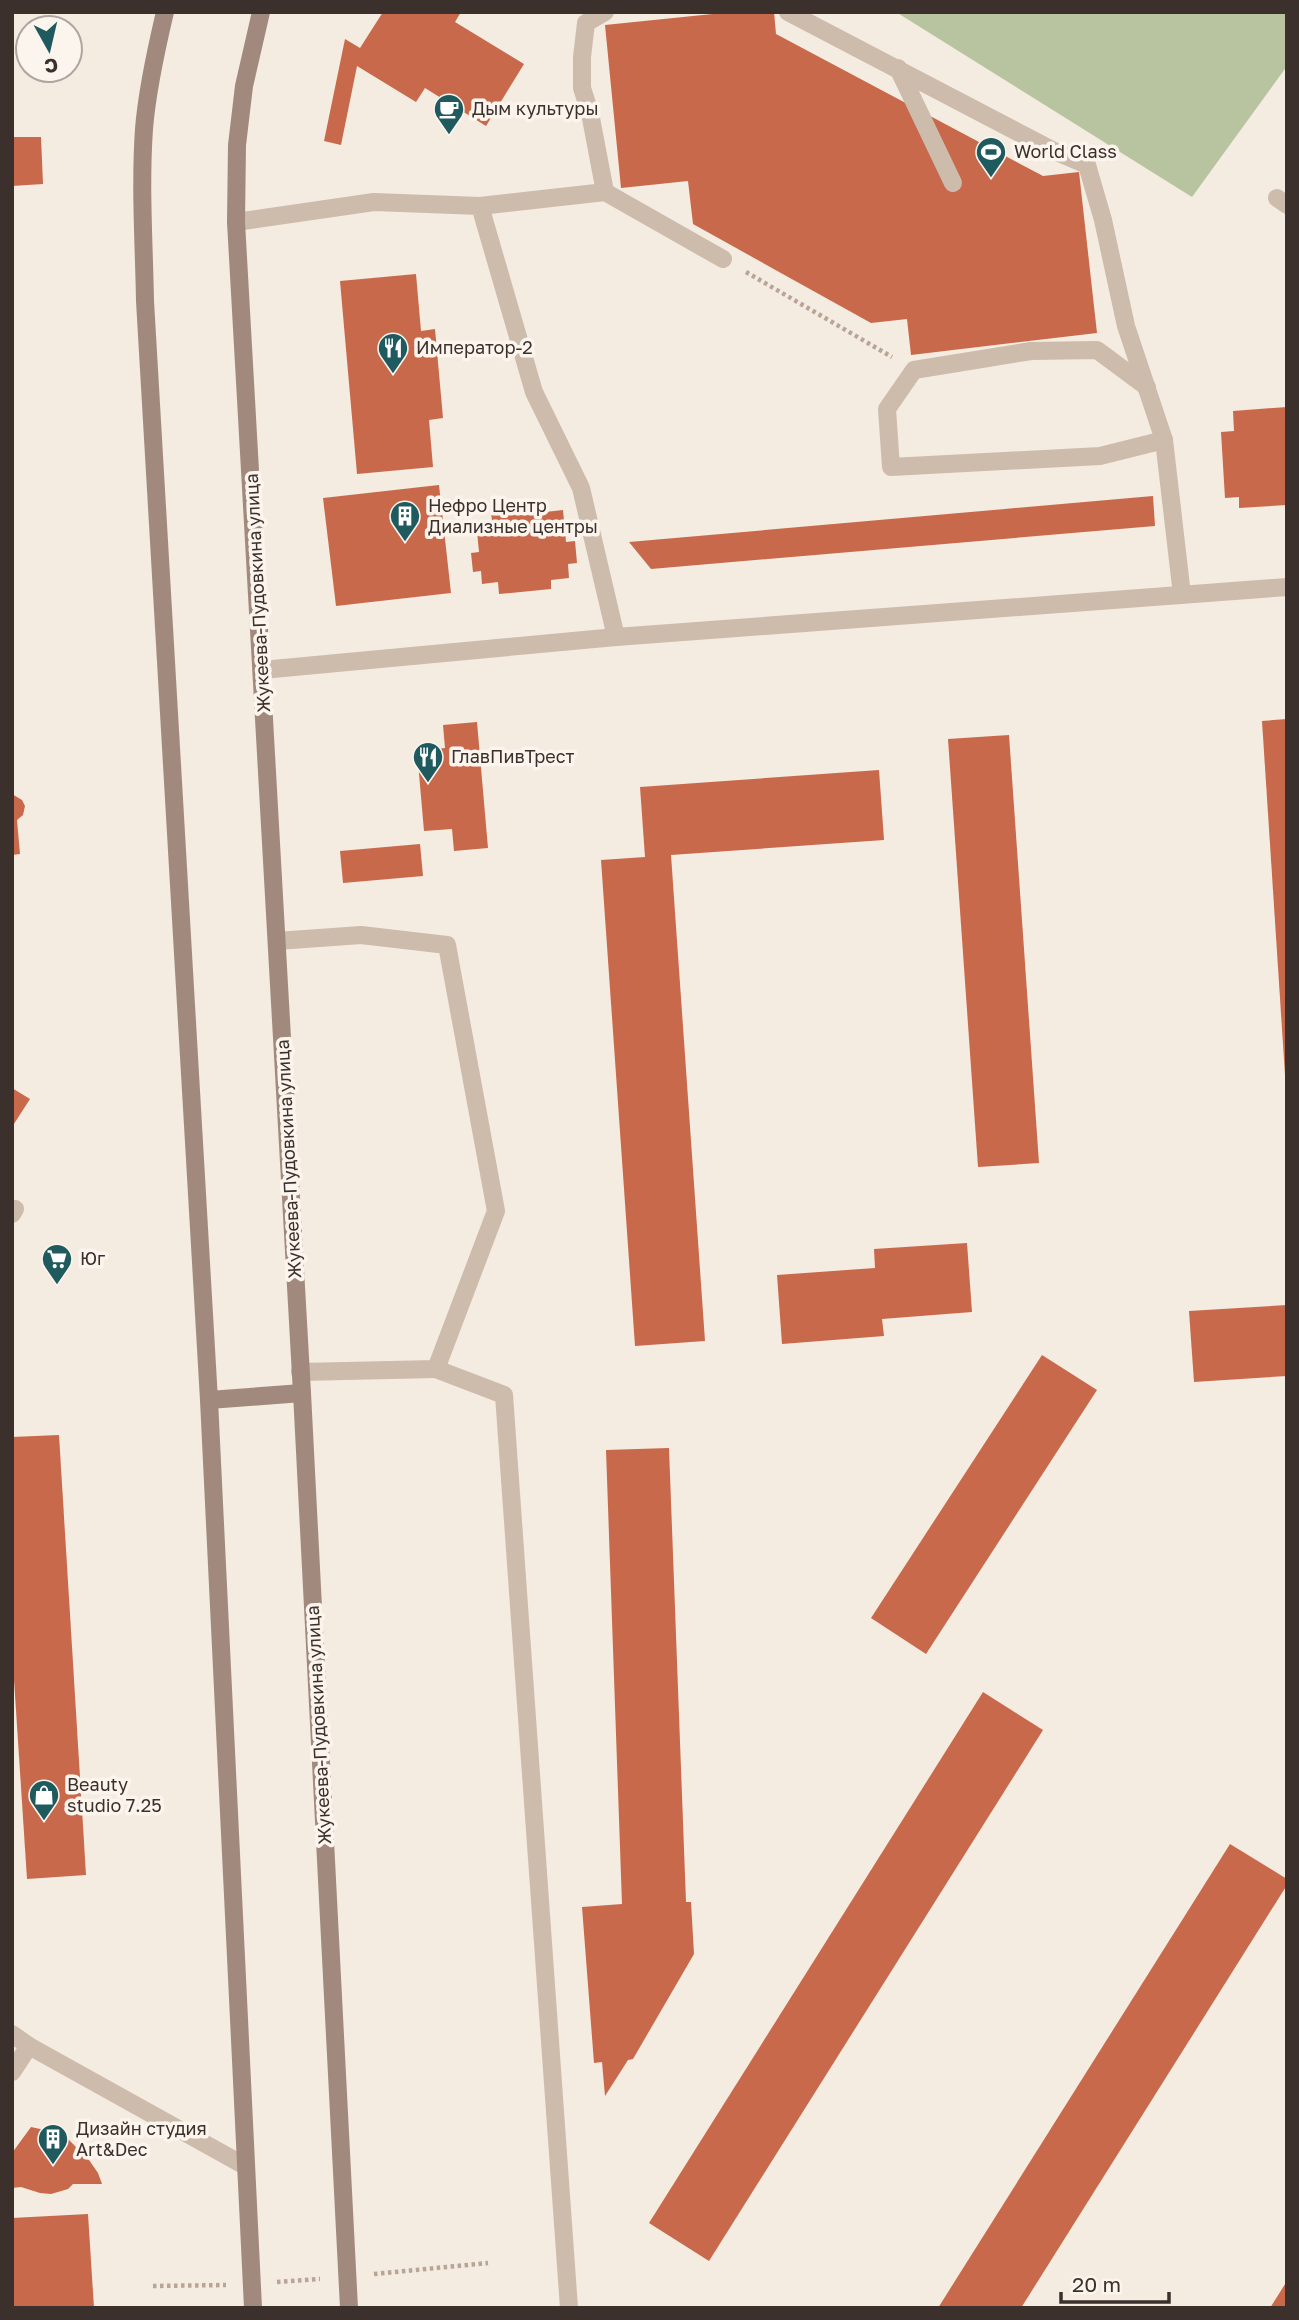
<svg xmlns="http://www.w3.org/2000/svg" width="1299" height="2320" viewBox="0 0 1299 2320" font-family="'Golos Text',sans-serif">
	<rect width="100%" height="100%" fill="#f4ebe1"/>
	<path fill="#b8c4a0" d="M896,12H1287V66L1192,197Z"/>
	<g fill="#c8694b">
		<path d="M383,12H461L455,22L524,64L486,126L425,88L416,102L357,66L341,145L324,141L345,39L360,48Z"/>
		<path d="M732,12H774L776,34L1043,176L1079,172L1097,333L911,355L907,319L871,323L693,224L688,181L621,188L605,25Z"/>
		<path d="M12,137H41L43,184L12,186Z"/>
		<path d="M416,274L421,331L435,329L443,418L429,420L433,467L357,474L340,281Z"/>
		<path d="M1287,407V505L1239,508V497L1225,498L1221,432L1234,431L1233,411Z"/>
		<path d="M439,485L451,593L336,606L323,498Z"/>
		<path d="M1153,496L1155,526L651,569L629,542Z"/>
		<path d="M543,501L545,512L563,510L566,542L575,541L577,563L568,564L569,578L551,580V589L499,594L498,582L482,584L481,571L473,572L471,553L479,552L476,521L492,520L490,506Z"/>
		<path d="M1287,719V1074L1285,1075L1262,721Z"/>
		<path d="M477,722L488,848L454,851L452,829L424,831L417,751L445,748L443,725Z"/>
		<path d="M1009,735L1039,1163L978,1167L948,739Z"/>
		<path d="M879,770L884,840L671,855L705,1341L635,1346L601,860L645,857L640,787Z"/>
		<path d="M12,794L22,800L25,806L23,815L17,820L20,854L12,855Z"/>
		<path d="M420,844L423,876L343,883L340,851Z"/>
		<path d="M12,1088L30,1099L12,1127Z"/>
		<path d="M967,1243L972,1312L882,1319L884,1336L782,1344L777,1275L875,1268L874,1249Z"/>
		<path d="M1287,1305V1376L1194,1382L1189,1311Z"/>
		<path d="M1042,1355L1097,1390L926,1654L871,1618Z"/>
		<path d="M59,1435L86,1875L27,1879L12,1649V1437Z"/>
		<path d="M669,1448L686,1902H691L694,1954L633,2059L628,2060L605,2096L602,2062L594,2063L582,1907L622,1904L606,1450Z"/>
		<path d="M983,1692L1043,1730L709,2261L649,2223Z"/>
		<path d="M1230,1844L1287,1879V1885L1021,2308H938Z"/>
		<path d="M31,2127L63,2134L89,2160L98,2173L102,2184H73L68,2189L51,2194L40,2193L21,2187L12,2188V2153Z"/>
		<path d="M88,2214L94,2308H12V2218Z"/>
		<path d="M1287,2281V2308H1270Z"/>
	</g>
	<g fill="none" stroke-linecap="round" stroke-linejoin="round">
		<g stroke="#b9a596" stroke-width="4.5" stroke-dasharray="3.5 3.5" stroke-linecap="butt">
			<path d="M746,272L892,357"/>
			<path d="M374,2274L488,2263"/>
			<path d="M277,2282L320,2279"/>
			<path d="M153,2286L226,2285"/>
		</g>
		<g stroke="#cdbbac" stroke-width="18">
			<path d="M788,12L1052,150L1087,165L1103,220L1126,326L1164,440L1182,595"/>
			<path d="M898,68L953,183"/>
			<path d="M605,192L723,259"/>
			<path d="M1277,198L1287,205"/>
			<path d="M480,206L605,192L590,113L582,88V57L586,23L605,12"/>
			<path d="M236,222L374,202L480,206L534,392L581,488L616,637"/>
			<path d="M1147,387L1097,350L1031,351L914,370L887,409L891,467L1100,456L1164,440"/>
			<path d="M277,941L361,935L447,945L496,1211L436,1369L300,1372"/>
			<path d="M12,1214L15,1209"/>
			<path d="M436,1369L504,1395L569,2308"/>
			<path d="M12,2072L29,2046"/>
		</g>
		<g stroke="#cdbbac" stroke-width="18">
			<path d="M262,670L616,637L1287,587"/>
			<path d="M12,2034L29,2046L245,2166"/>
		</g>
		<g stroke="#a18a7d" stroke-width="18">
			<path d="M165,12C156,50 147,90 144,129C140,186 144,244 145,301L209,1400L253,2308"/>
			<path d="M261,12L244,86L237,145L236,222L302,1393L349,2308"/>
			<path d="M209,1400L302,1393"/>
		</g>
	</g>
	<defs>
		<g id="cafe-pin" transform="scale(1.575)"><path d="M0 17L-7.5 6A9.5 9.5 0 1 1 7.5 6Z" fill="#1f5a5e" stroke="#fbf5ee"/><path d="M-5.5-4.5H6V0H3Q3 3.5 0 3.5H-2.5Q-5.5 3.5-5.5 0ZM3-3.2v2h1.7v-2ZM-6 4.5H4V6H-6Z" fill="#fff"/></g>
		<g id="stadium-pin" transform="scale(1.575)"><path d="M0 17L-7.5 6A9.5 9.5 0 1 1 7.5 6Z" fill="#1f5a5e" stroke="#fbf5ee"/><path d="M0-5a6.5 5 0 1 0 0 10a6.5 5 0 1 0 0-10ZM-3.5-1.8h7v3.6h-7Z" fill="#fff"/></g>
		<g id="restaurant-pin" transform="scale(1.575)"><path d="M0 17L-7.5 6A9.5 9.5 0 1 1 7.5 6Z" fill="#1f5a5e" stroke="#fbf5ee"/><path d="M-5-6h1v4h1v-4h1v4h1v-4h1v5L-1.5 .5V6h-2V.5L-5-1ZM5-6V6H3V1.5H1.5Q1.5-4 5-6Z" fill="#fff"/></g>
		<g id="building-pin" transform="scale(1.575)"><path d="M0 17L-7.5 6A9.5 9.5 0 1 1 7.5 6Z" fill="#1f5a5e" stroke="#fbf5ee"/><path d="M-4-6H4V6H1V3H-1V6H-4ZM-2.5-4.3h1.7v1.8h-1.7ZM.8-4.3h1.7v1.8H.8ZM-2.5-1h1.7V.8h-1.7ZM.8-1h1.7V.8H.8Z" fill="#fff"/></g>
		<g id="supermarket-pin" transform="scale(1.575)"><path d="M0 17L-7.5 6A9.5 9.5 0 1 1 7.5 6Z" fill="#1f5a5e" stroke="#fbf5ee"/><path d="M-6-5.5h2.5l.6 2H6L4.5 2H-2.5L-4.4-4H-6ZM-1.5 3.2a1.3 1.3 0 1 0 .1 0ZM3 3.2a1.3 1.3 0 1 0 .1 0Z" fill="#fff"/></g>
		<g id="shop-pin" transform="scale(1.575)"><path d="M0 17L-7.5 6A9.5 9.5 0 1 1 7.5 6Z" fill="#1f5a5e" stroke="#fbf5ee"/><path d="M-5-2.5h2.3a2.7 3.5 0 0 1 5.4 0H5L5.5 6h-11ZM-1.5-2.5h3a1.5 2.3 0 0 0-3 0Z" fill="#fff"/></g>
	</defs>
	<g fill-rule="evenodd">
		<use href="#cafe-pin" x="449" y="109"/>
		<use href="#stadium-pin" x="991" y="152"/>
		<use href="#restaurant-pin" x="393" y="348"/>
		<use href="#building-pin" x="405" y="516"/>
		<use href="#restaurant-pin" x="428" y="757"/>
		<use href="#supermarket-pin" x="57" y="1259"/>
		<use href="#shop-pin" x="44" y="1795"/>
		<use href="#building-pin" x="53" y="2139"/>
	</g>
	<g text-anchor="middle" stroke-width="7" stroke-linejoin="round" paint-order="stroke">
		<g font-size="18" fill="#3b302b" stroke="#fbf5ee" text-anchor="start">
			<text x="472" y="115">Дым культуры</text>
			<text x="1014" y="158">World Class</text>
			<text x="416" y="354">Император-2</text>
			<text x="428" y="512">Нефро Центр<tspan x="428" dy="21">Диализные центры</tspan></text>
			<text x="451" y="763">ГлавПивТрест</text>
			<text x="80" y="1265">Юг</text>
			<text x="67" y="1791">Beauty<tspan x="67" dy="21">studio 7.25</tspan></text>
			<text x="76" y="2135">Дизайн студия<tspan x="76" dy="21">Art&amp;Dec</tspan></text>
		</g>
		<g font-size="18" fill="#3b302b" stroke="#fbf5ee">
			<text transform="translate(258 593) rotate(-93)" y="6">Жукеева-Пудовкина улица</text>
			<text transform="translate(289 1159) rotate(-93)" y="6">Жукеева-Пудовкина улица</text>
			<text transform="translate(319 1725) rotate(-93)" y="6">Жукеева-Пудовкина улица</text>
		</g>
	</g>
	<rect width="1299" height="2320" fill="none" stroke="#3b302b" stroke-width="28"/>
	<g transform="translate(49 49) rotate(172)"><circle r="33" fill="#fbf5ee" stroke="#aea6a0" stroke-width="2"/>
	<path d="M0-5L12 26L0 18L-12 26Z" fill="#1f5a5e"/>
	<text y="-10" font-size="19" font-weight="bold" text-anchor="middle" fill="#3b302b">С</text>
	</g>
	<path d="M1061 2292v10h108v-10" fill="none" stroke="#3b302b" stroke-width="3.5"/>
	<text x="1072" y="2292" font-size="21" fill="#3b302b" stroke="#fbf5ee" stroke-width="5" paint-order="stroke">20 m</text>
</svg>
